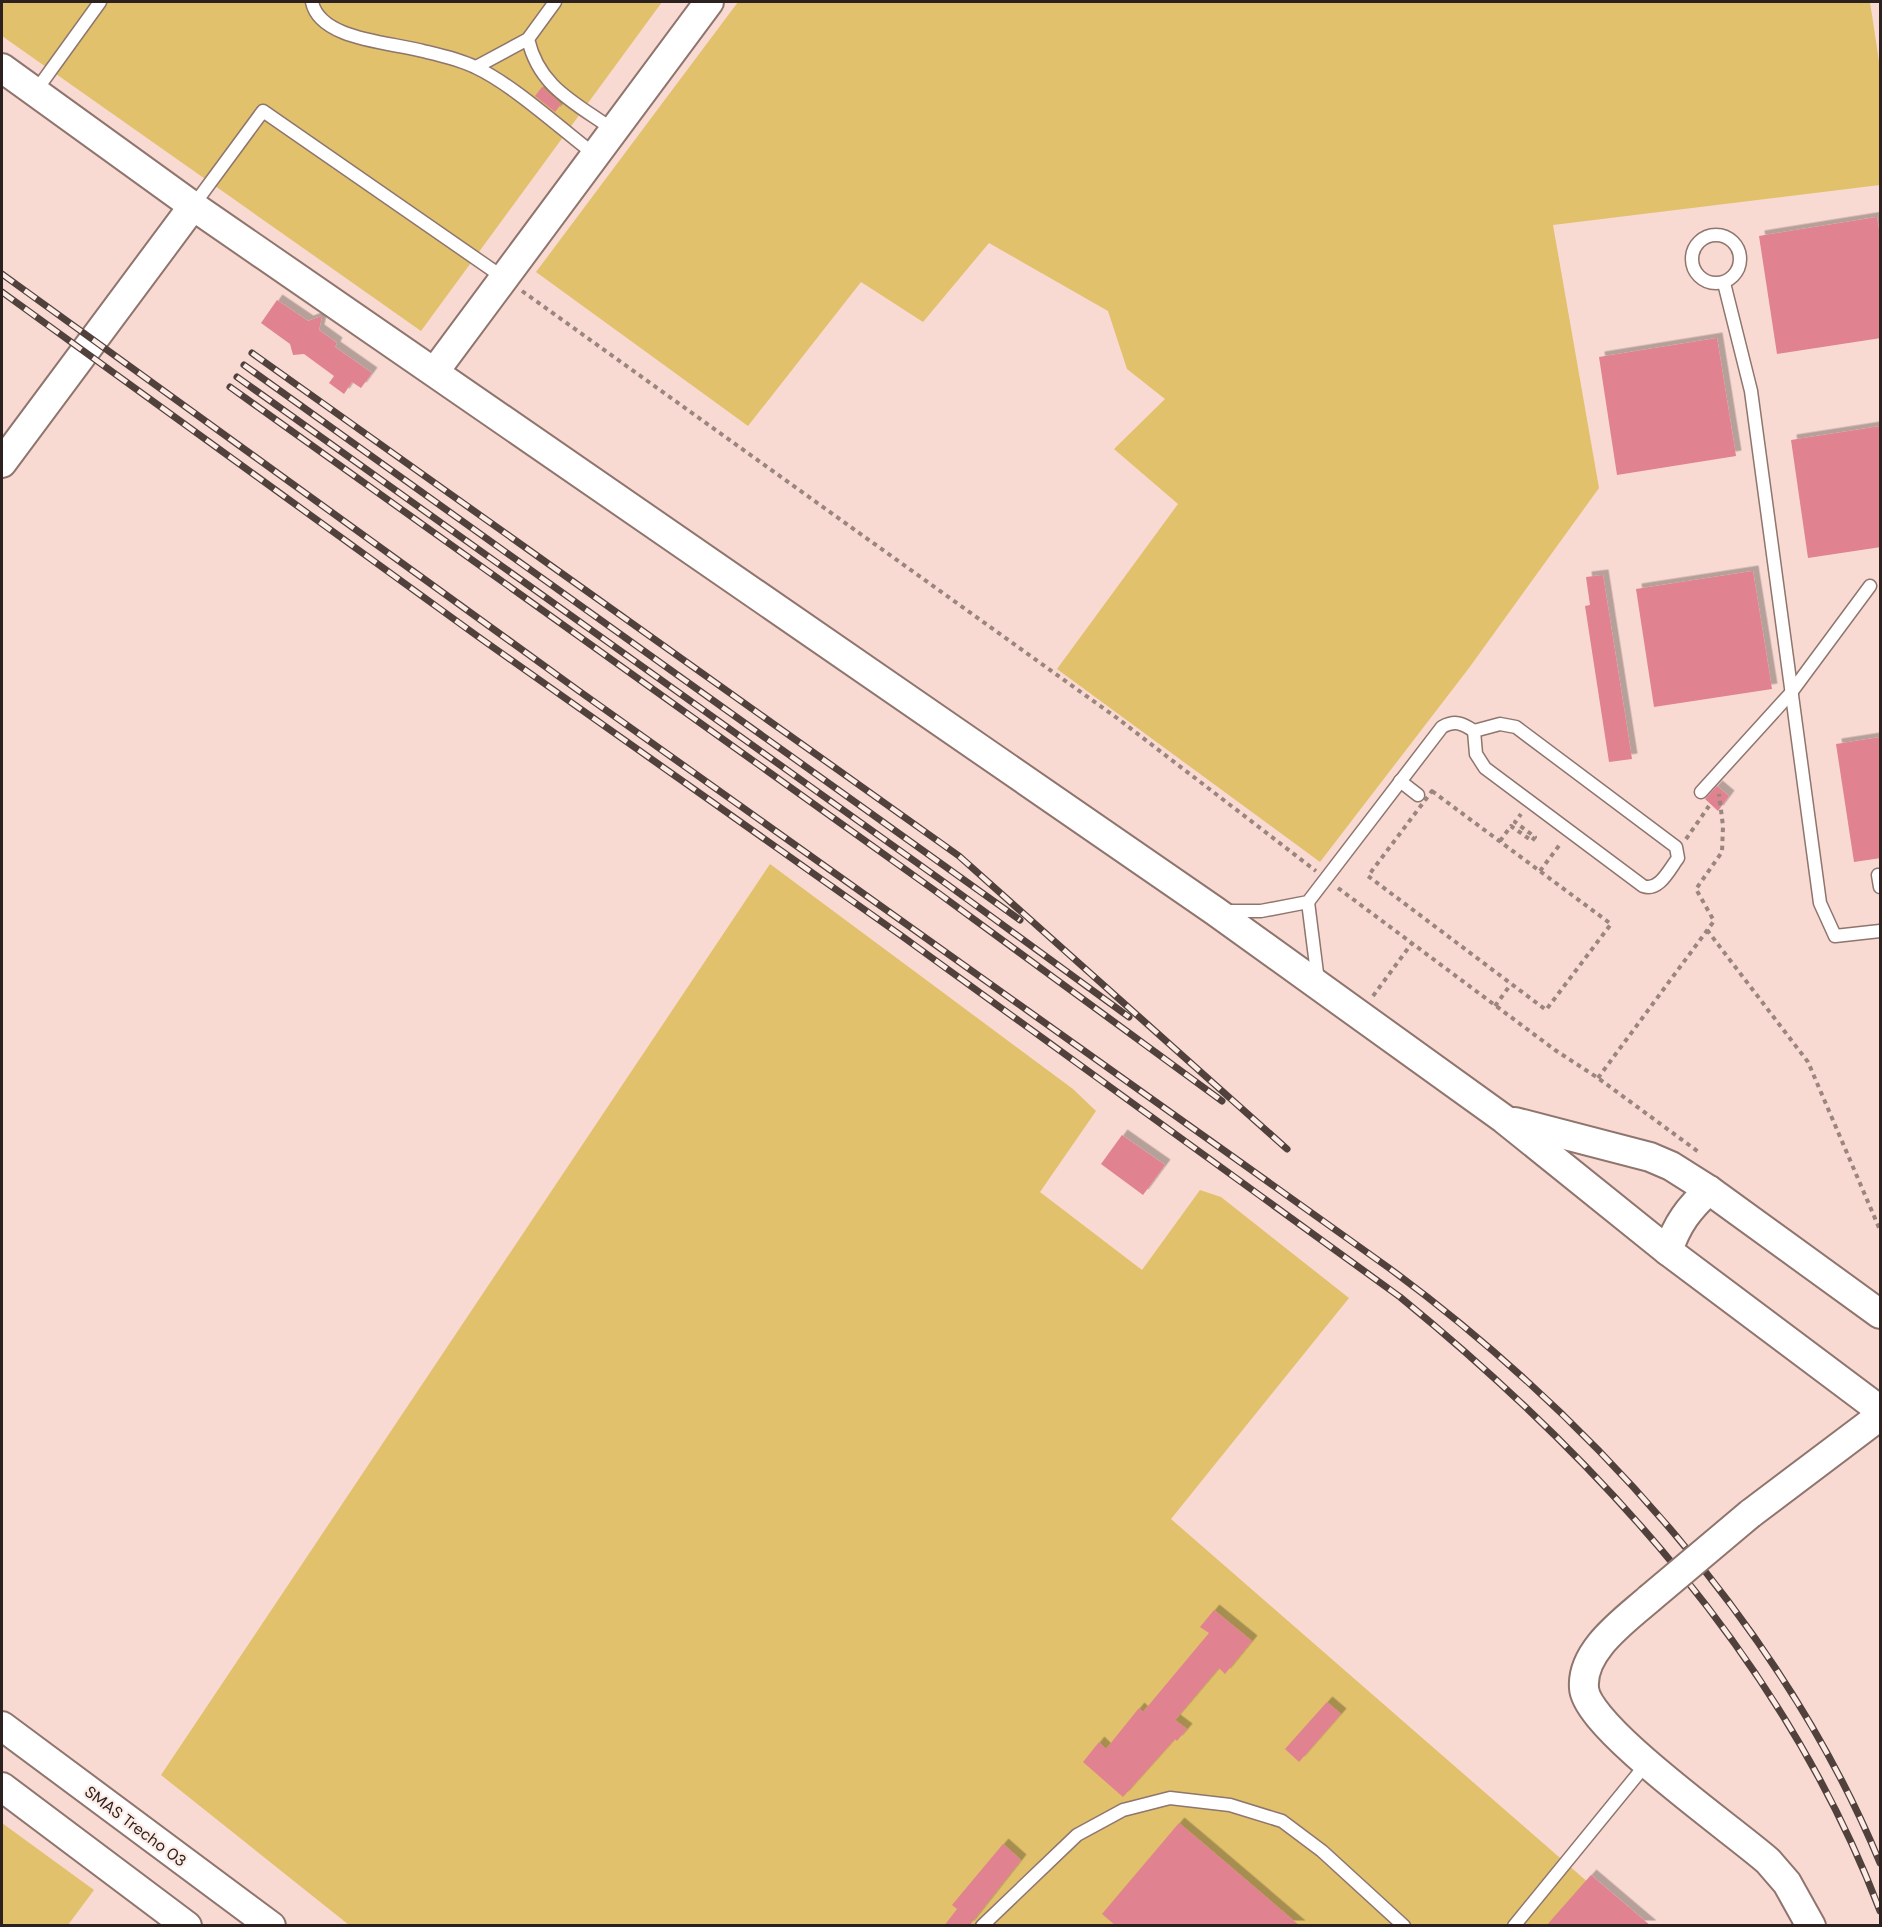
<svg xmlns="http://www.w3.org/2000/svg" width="1882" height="1927" viewBox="0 0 1882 1927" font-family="'DM Sans',sans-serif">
	<defs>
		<filter id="shadow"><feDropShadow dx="5.5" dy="-5.5" stdDeviation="0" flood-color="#0004"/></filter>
	</defs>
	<rect width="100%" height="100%" fill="#f8dad2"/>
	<g fill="#e1c16c">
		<path d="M2,2H662L421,331L2,36Z"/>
		<path d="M738,2H1870L1880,68V185L1553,225L1599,488L1469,668L1320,862L1057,669L1178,504L1114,449L1165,399L1127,369L1108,311L989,243L923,322L861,282L748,426L536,272Z"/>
		<path d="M770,864L1073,1089L1096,1111L1040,1192L1142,1270L1200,1190L1221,1197L1349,1298L1171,1519L1637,1925H349L161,1775Z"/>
		<path d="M2,1823L94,1890L68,1925H2Z"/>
	</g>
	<g fill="#e18291" filter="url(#shadow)">
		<path d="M542,87L561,104L555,112L535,96Z"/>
		<path d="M1877,217L1881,243V338L1777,354L1759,236Z"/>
		<path d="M277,300L308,321L322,316L319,330L337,343L335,347L372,373L361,388L352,382L344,394L329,383L334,376L304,354L293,355L290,344L261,323Z"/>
		<path d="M1717,338L1736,456L1617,475L1599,357Z"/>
		<path d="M1881,426V547L1808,558L1791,440Z"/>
		<path d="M1753,571L1772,689L1654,707L1636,589Z"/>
		<path d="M1603,575L1632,759L1609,762L1585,606L1590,605L1586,577Z"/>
		<path d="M1881,737V858L1854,862L1836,744Z"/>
		<path d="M1717,786L1729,796L1718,811L1705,799Z"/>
		<path d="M1122,1135L1165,1165L1143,1195L1101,1164Z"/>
		<path d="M1214,1610L1252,1641L1225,1674L1219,1668L1175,1720L1187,1729L1177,1741L1175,1739L1123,1797L1083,1762L1099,1742L1106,1749L1139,1708L1143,1712L1209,1633L1200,1627Z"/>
		<path d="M1327,1702L1341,1714L1299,1762L1285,1749Z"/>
		<path d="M1179,1823L1204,1844L1300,1926H1116L1102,1914Z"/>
		<path d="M1003,1844L1021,1860L969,1926H944L957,1909L952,1905Z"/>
		<path d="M1591,1875L1651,1926H1546Z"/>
	</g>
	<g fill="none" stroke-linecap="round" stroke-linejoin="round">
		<g stroke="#8f756d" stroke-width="15">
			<g id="service">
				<path d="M312,2C320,40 390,42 423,51C440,55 459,59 475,67C512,84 560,128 594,154"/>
				<path d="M555,2L528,39C539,87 574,102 612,129"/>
				<path d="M476,67L528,39"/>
				<path d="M35,92L100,2"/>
				<path d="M193,206L263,111L504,278"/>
				<circle cx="1716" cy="259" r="24"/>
				<path d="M1724,283L1751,391L1820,903L1835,936L1880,931"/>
				<path d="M1500,724L1516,727L1676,847L1678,858C1669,870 1659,892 1643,886L1485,768L1476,754L1474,731Z"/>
				<path d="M1400,781L1418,795"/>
				<path d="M1701,792L1790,694L1870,586"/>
				<path d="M1878,875L1880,887"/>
				<path d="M1308,902L1318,981"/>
				<path d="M1225,911H1261L1308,902L1442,727C1455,720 1462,723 1474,731"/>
				<path d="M982,1926L1077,1835L1123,1810L1170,1798L1230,1805L1282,1821L1322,1851L1404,1926"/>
				<path d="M1514,1926L1647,1763"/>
			</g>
		</g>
		<g stroke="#8f756d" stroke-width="32">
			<g id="tertiary">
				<path d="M2,68L193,206L1215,911L1504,1119L1668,1251L1880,1410"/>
				<path d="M435,371L709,2"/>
				<path d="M2,463L193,206"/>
				<path d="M1515,1122L1650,1157L1671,1166L1709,1190L1880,1314"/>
				<path d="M1668,1251C1677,1224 1689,1208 1709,1190"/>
				<path d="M1750,1514L1880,1416"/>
				<path d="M1649,1599C1624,1621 1581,1651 1584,1688C1586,1727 1733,1830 1768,1861L1787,1883L1811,1926"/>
				<path d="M2,1726L271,1926"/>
				<path d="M2,1787L187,1926"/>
			</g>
		</g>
		<g stroke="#9a857f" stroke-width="4" stroke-dasharray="4.5 4.5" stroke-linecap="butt">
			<path d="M522,291L1117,718L1316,871"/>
			<path d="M1432,791L1611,924L1546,1010L1368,876Z"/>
			<path d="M1686,839L1709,806"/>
			<path d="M1500,841L1511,826L1532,841L1535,837L1515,822L1521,814"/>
			<path d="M1540,871L1561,843"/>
			<path d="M1338,888L1555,1050L1598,1078L1700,1153"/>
			<path d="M1707,930L1808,1062L1880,1230"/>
			<path d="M1373,996L1412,943"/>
			<path d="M1495,1006L1511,984"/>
			<path d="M1598,1078L1714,921L1696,889L1722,852L1723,826L1719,794"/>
		</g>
		<use href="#service" stroke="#fff" stroke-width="12"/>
		<use href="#tertiary" stroke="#fff" stroke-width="28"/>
		<g stroke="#50413d" stroke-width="7">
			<g id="rail">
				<path d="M2,274L579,691L1389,1268C1591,1417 1783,1628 1880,1863"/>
				<path d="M2,292L480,638L899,934L1400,1297C1602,1462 1786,1663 1880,1911"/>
				<path d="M252,353L959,856L1287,1149"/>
				<path d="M244,365L1020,920"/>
				<path d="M237,377L948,885L1129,1017"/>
				<path d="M230,387L934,890L1222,1101"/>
			</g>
		</g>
		<use href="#rail" stroke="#fdebe5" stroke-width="4.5" stroke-dasharray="14" stroke-linecap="butt"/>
		<g stroke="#8f756d" stroke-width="32" stroke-linecap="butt">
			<path id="tertiary-bridge" d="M1649,1599L1750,1514"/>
		</g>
		<use href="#tertiary-bridge" stroke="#fff" stroke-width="28"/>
	</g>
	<g text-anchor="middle" stroke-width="4.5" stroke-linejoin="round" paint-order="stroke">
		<g font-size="16" fill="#2c211e" stroke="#fdebe5">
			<text transform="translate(136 1826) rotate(37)" y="6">SMAS Trecho 03</text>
		</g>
	</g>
	<rect width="1882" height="1927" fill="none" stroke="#2c211e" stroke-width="6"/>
</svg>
